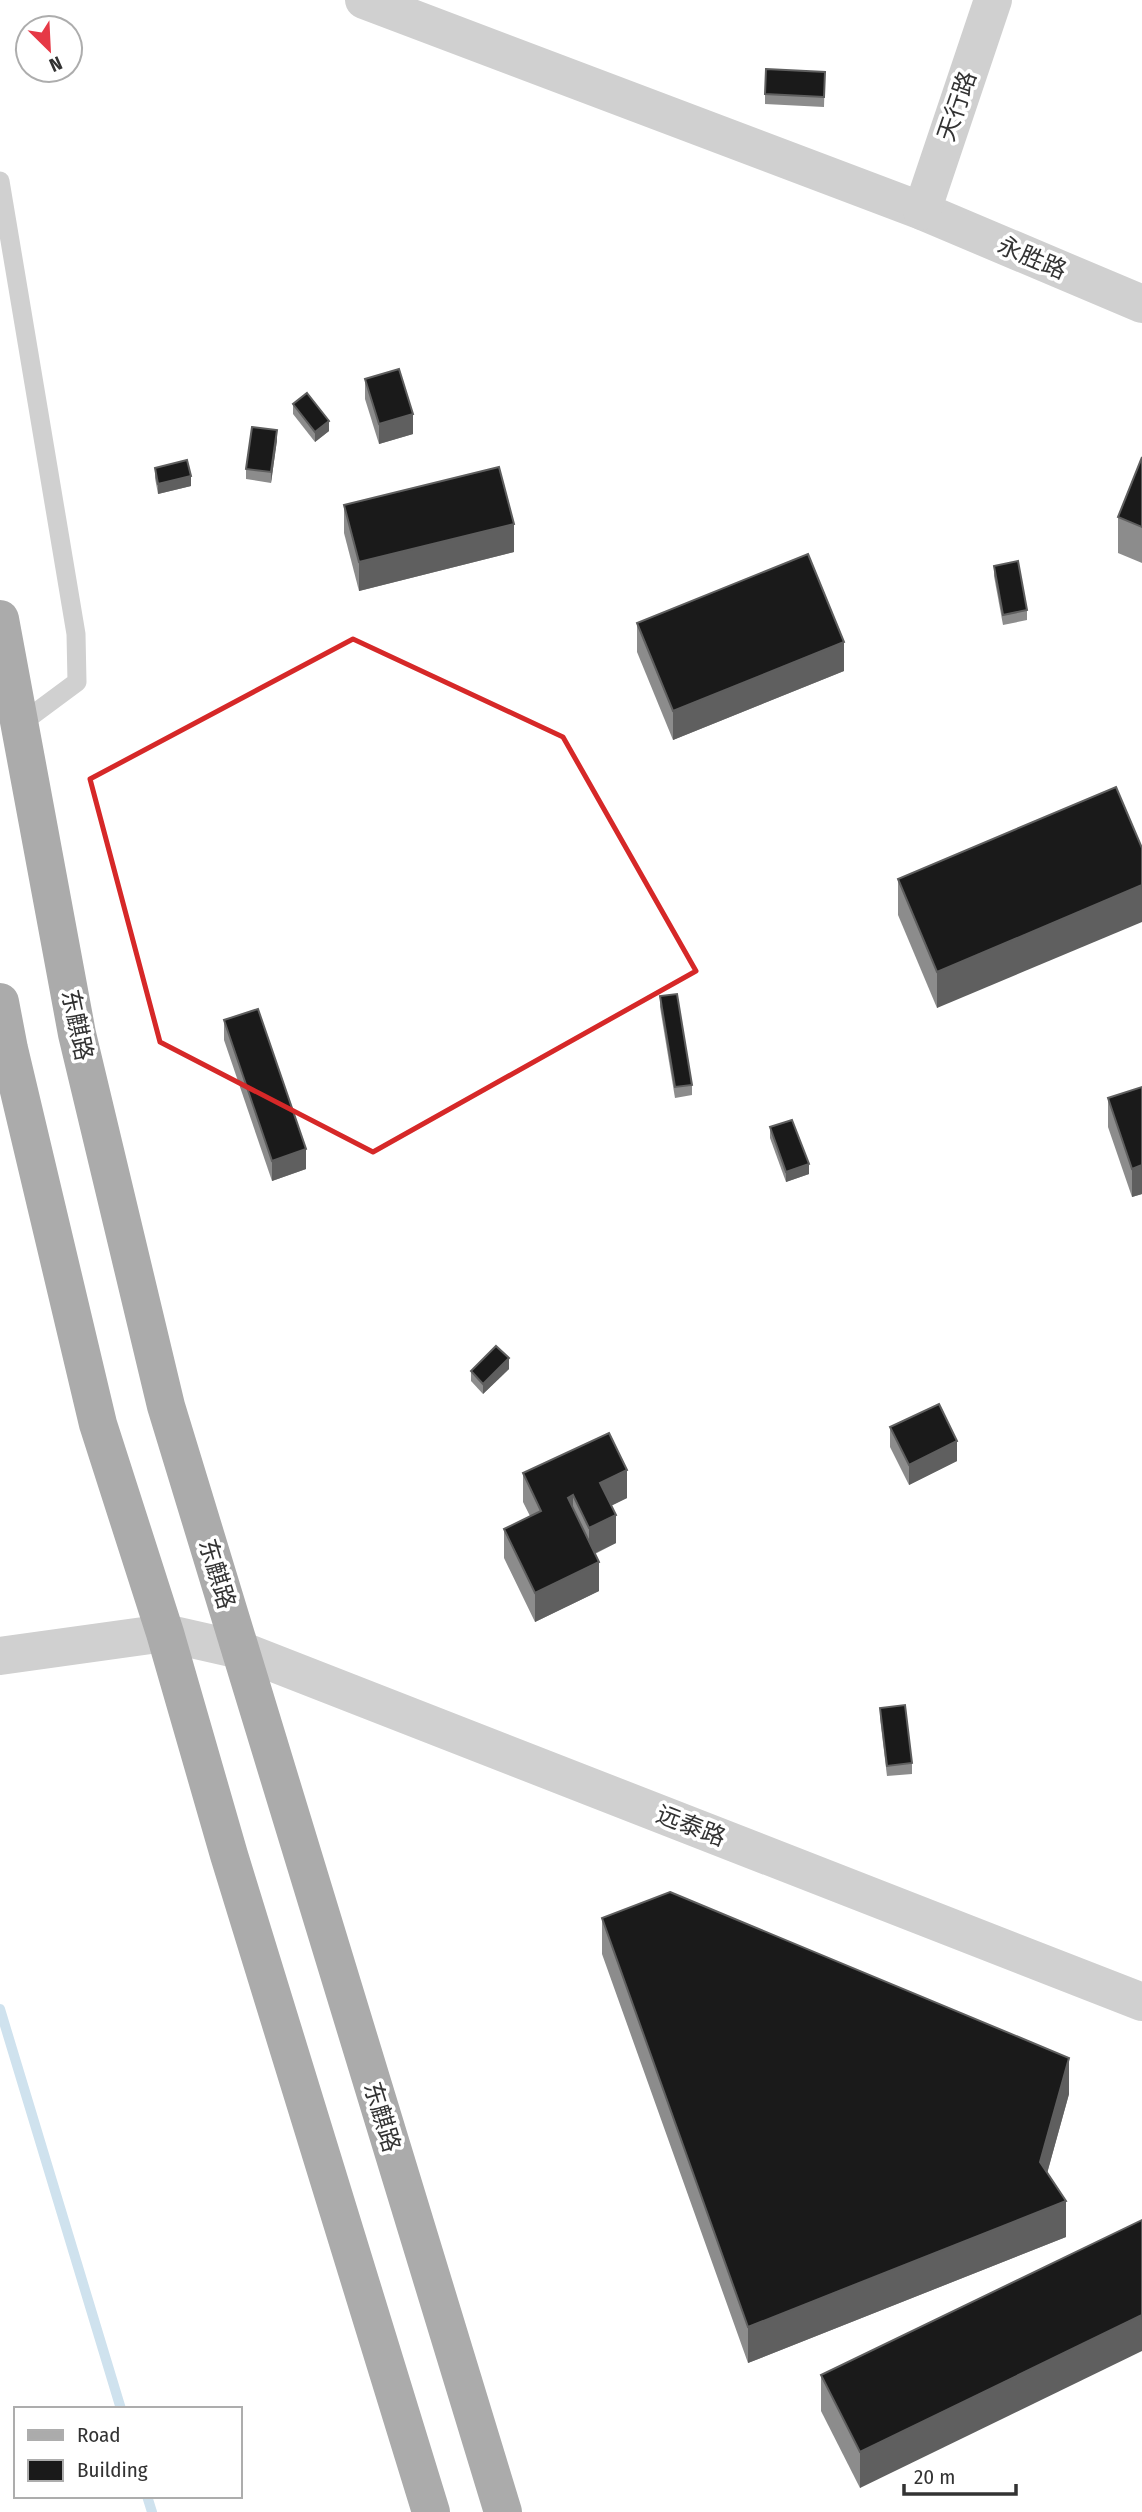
<svg xmlns="http://www.w3.org/2000/svg" width="1142" height="2512" viewBox="0 0 1142 2512" font-family="'Fira Sans Condensed','Noto Sans SC',sans-serif">
	<rect width="100%" height="100%" fill="#fff"/>
	<g fill="none" stroke-linecap="round" stroke-linejoin="round">
		<g stroke="#cfe2ee" stroke-width="10">
			<path d="M0,2009L121,2409"/>
			<path d="M147,2496L152,2512"/>
		</g>
		<path stroke="#d0d0d0" stroke-width="19" d="M0,181L76,634L77,682L19,725"/>
		<g stroke="#d0d0d0" stroke-width="38">
			<path d="M364,0L922,211L1142,304"/>
			<path d="M922,211L993,0"/>
			<path d="M0,1656L165,1633L240,1650L1142,2002"/>
		</g>
		<g stroke="#ababab" stroke-width="38">
			<path d="M0,619L77,1034L166,1406L503,2512"/>
			<path d="M0,1002L9,1049L98,1424L165,1633L229,1855L431,2512"/>
		</g>
	</g>
	<g fill="#8c8c8c">
		<path d="M825,72L824,107L765,104V94Z"/>
		<path d="M365,379L413,434L379,444L365,399Z"/>
		<path d="M293,404L329,431L315,442L293,414Z"/>
		<path d="M277,440L271,483L246,479V469Z"/>
		<path d="M1142,457V563L1118,553V517Z"/>
		<path d="M155,468L191,486L158,494L155,478Z"/>
		<path d="M344,505L514,552L359,591L344,533Z"/>
		<path d="M994,566L1027,610V620L1003,625L994,576Z"/>
		<path d="M637,623L844,671L673,740L637,652Z"/>
		<path d="M1142,848L937,1008L898,915V879Z"/>
		<path d="M660,996L692,1085V1095L675,1098L660,1007Z"/>
		<path d="M224,1020L306,1169L272,1181L224,1040Z"/>
		<path d="M1142,1087V1194L1132,1197L1108,1127V1098Z"/>
		<path d="M770,1127L809,1174L786,1182L770,1138Z"/>
		<path d="M509,1369L483,1394L471,1381V1371Z"/>
		<path d="M890,1427L957,1461L909,1485L890,1447Z"/>
		<path d="M523,1473L627,1498L611,1506L616,1543L595,1554L599,1591L535,1622L504,1558V1529L530,1516L523,1502Z"/>
		<path d="M880,1708L912,1763V1774L887,1776L880,1718Z"/>
		<path d="M602,1918L1069,2094L1047,2173L1066,2237L748,2363L602,1954Z"/>
		<path d="M1142,2220L860,2488L821,2411V2375Z"/>
	</g>
	<g fill="#5f5f5f">
		<path d="M413,414V434L379,444V424Z"/>
		<path d="M329,421V431L315,442V432Z"/>
		<path d="M277,430V440L271,483V472Z"/>
		<path d="M191,476V486L158,494V484Z"/>
		<path d="M514,524V552L359,591V562Z"/>
		<path d="M844,642V671L673,740V711Z"/>
		<path d="M1142,885V922L937,1008V972Z"/>
		<path d="M306,1149V1169L272,1181V1161Z"/>
		<path d="M809,1164V1174L786,1182V1172Z"/>
		<path d="M1142,1165V1194L1132,1197V1169Z"/>
		<path d="M509,1358V1369L483,1394V1384Z"/>
		<path d="M957,1441V1461L909,1485V1465Z"/>
		<path d="M627,1470V1498L600,1511V1483Z"/>
		<path d="M573,1495V1524L568,1498Z"/>
		<path d="M616,1515V1543L589,1556V1528Z"/>
		<path d="M599,1562V1591L535,1622V1593Z"/>
		<path d="M1069,2058V2094L1040,2199V2162Z"/>
		<path d="M1066,2201V2237L748,2363V2327Z"/>
		<path d="M1142,2315V2351L860,2488V2452Z"/>
	</g>
	<g fill="#1a1a1a" stroke="#5f5f5f" stroke-width="2">
		<path d="M766,69L825,72L824,97L765,94Z"/>
		<path d="M399,369L413,414L379,424L365,379Z"/>
		<path d="M307,393L329,421L315,432L293,404Z"/>
		<path d="M252,427L277,430L271,472L246,469Z"/>
		<path d="M1142,457V527L1118,517Z"/>
		<path d="M187,460L191,476L158,484L155,468Z"/>
		<path d="M499,467L514,524L359,562L344,505Z"/>
		<path d="M808,554L844,642L673,711L637,623Z"/>
		<path d="M1018,561L1027,610L1003,615L994,566Z"/>
		<path d="M1116,787L1142,848V885L937,972L898,879Z"/>
		<path d="M677,994L692,1085L675,1087L660,996Z"/>
		<path d="M258,1009L306,1149L272,1161L224,1020Z"/>
		<path d="M1142,1087V1165L1132,1169L1108,1098Z"/>
		<path d="M792,1120L809,1164L786,1172L770,1127Z"/>
		<path d="M496,1346L509,1358L483,1384L471,1371Z"/>
		<path d="M939,1404L957,1441L909,1465L890,1427Z"/>
		<path d="M609,1433L627,1470L600,1483L616,1515L589,1528L573,1495L568,1498L599,1562L535,1593L504,1529L541,1511L523,1473Z"/>
		<path d="M905,1705L912,1763L887,1766L880,1708Z"/>
		<path d="M670,1892L1069,2058L1040,2162L1066,2201L748,2327L602,1918Z"/>
		<path d="M1142,2220V2315L860,2452L821,2375Z"/>
	</g>
	<path fill="none" stroke="#d62828" stroke-width="5" stroke-linejoin="round" d="M353,639L563,737L696,971L373,1152L160,1042L90,779Z"/>
	<g text-anchor="middle" stroke-width="7" stroke-linejoin="round" paint-order="stroke">
		<g font-size="24" fill="#333" stroke="#fff">
			<text transform="translate(957 106) rotate(-71)" y="8">天行路</text>
			<text transform="translate(1032 258) rotate(23)" y="8">永胜路</text>
			<text transform="translate(77 1025) rotate(78)" y="8">东麒路</text>
			<text transform="translate(217 1574) rotate(73)" y="8">东麒路</text>
			<text transform="translate(691 1826) rotate(21)" y="8">远泰路</text>
			<text transform="translate(382 2117) rotate(73)" y="8">东麒路</text>
		</g>
	</g>
	<rect x="14" y="2407" width="228" height="91" fill="#ffffff" stroke="#adadad" stroke-width="2"/>
	<rect x="28" y="2430" width="35" height="10" fill="#ababab" stroke="#adadad" stroke-width="2"/>
	<text x="77" y="2442" font-size="21" fill="#333333">Road</text>
	<rect x="28" y="2460" width="35" height="21" fill="#1a1a1a" stroke="#adadad" stroke-width="2"/>
	<text x="77" y="2477" font-size="21" fill="#333333">Building</text>
	<g transform="translate(49 49) rotate(156)"><circle r="33" fill="#ffffff" stroke="#adadad" stroke-width="2"/>
	<path d="M0-5L12 26L0 18L-12 26Z" fill="#e63946"/>
	<text y="-10" font-size="19" font-weight="bold" text-anchor="middle" fill="#333333">N</text>
	</g>
	<path d="M904 2484v10h112v-10" fill="none" stroke="#333333" stroke-width="3.5"/>
	<text x="914" y="2484" font-size="21" fill="#333333" stroke="#ffffff" stroke-width="5" paint-order="stroke">20 m</text>
</svg>
